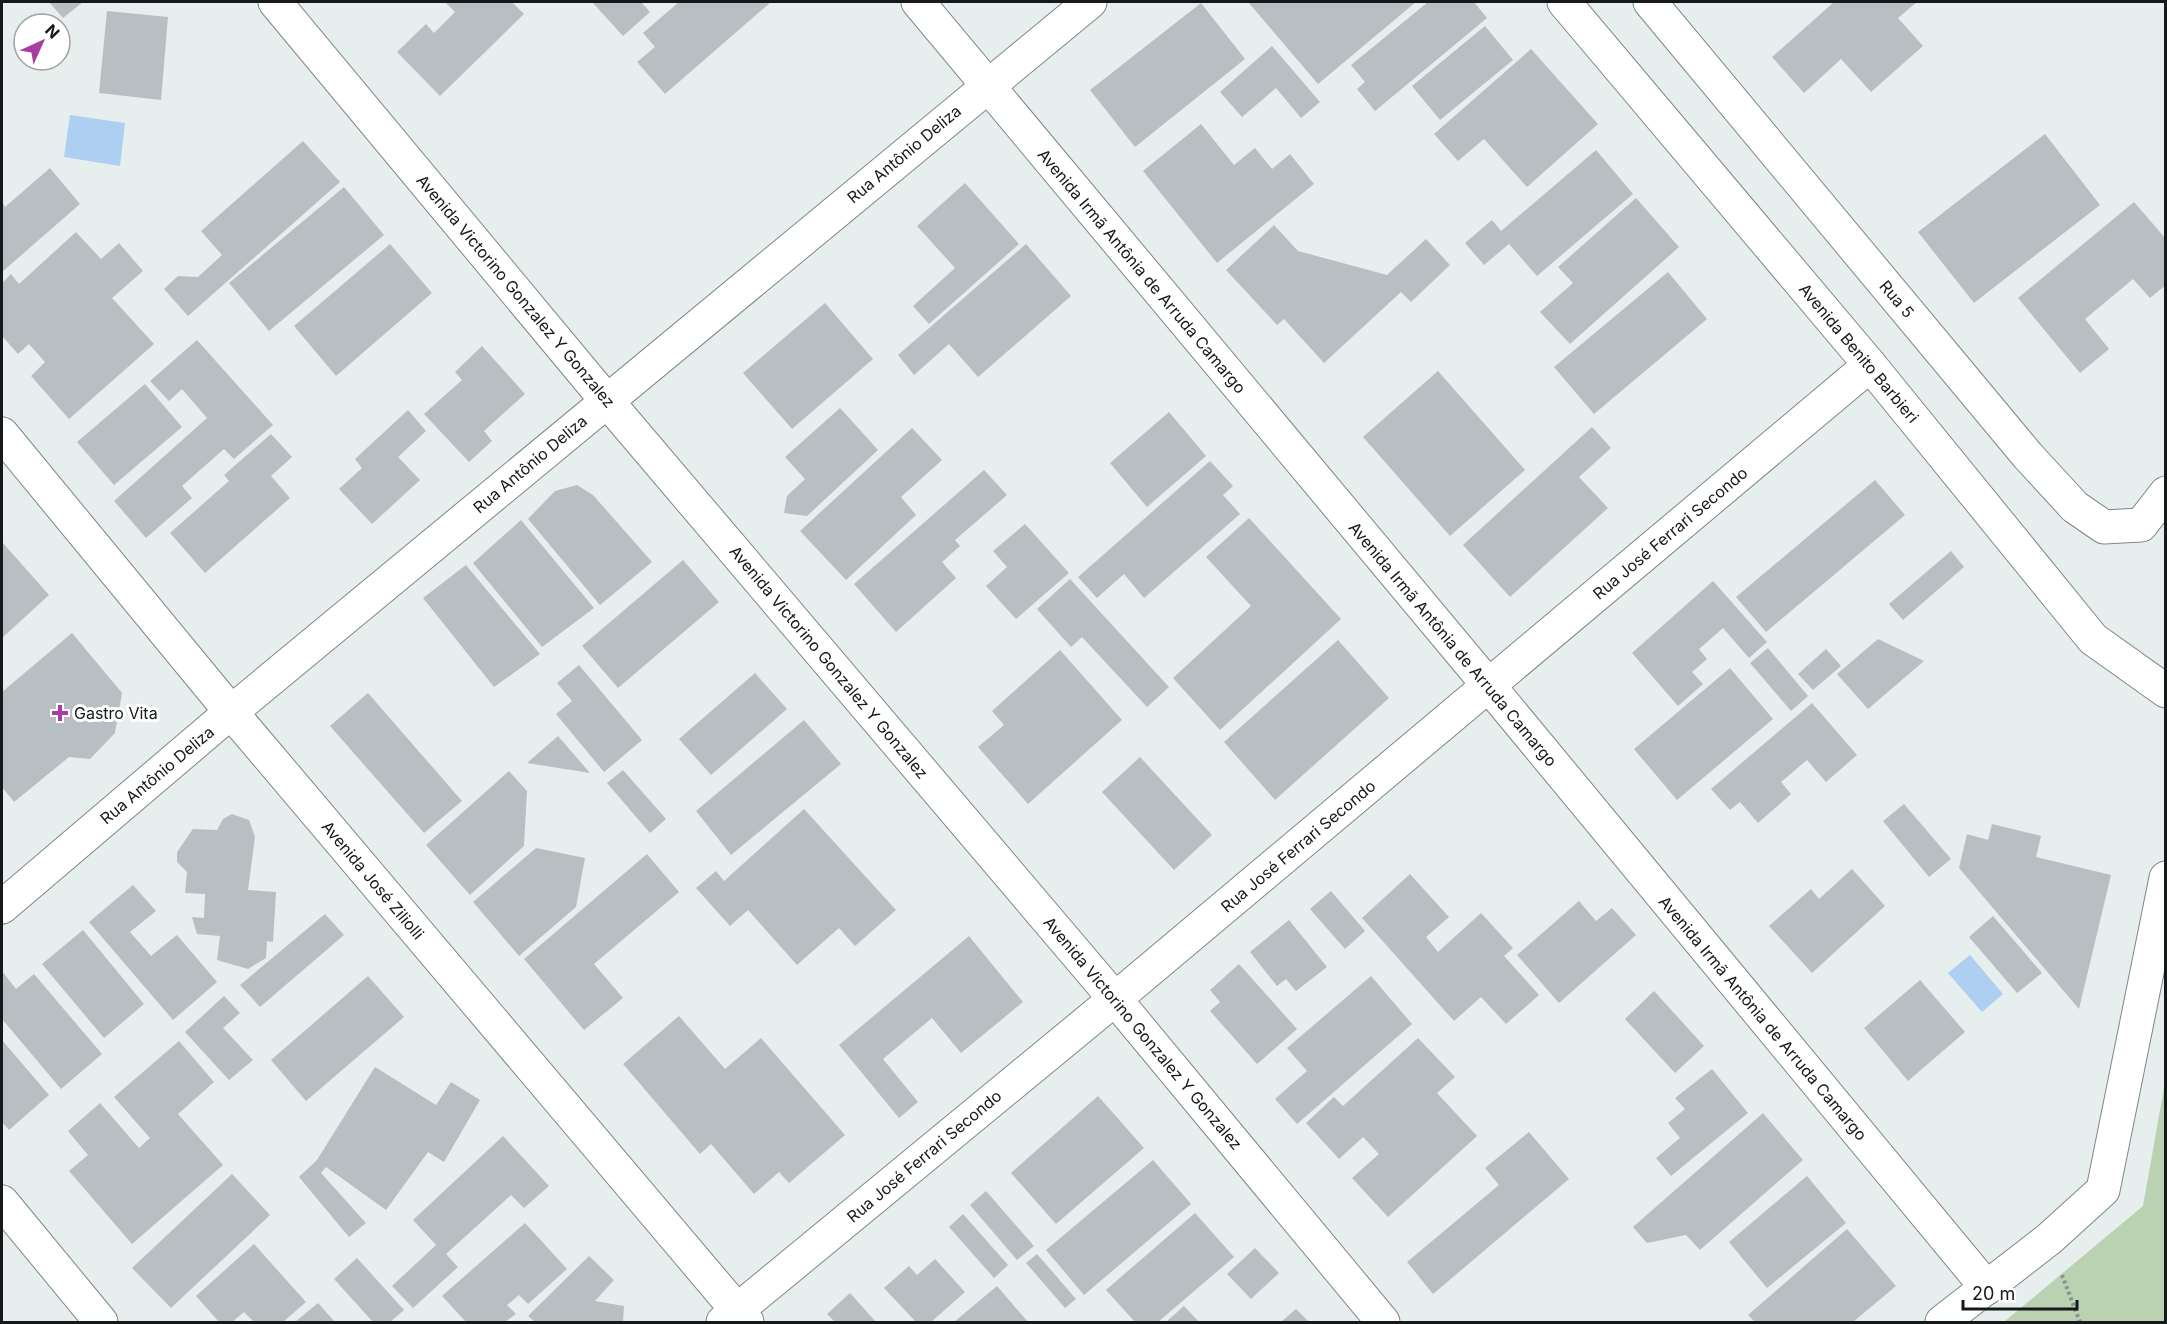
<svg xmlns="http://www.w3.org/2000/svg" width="2167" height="1324" viewBox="0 0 2167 1324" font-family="Inter,sans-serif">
	<rect width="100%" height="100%" fill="#e6eeee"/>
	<path fill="#bad1b2" d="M2165,1082V1322H2004L2143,1206Z"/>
	<g fill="#accff2">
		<path d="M70,115L125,123L120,166L64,157Z"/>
		<path d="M1970,955L2003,994L1982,1012L1948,973Z"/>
	</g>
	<g fill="#b8bfc2">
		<path d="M49,2H83L63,18Z"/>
		<path d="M448,2H512L524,14L440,96L397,52L426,24L434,33L455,12L446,3Z"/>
		<path d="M592,2H641L650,12L623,36Z"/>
		<path d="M679,2H771L665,94L637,62L655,47L643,33Z"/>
		<path d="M1248,2H1416L1318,84Z"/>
		<path d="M1428,2H1474L1487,18L1375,111L1357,89L1365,82L1351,65Z"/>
		<path d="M1834,2H1917L1898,18L1923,46L1871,92L1841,59L1804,93L1772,57Z"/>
		<path d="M1201,3L1245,59L1135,147L1090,90Z"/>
		<path d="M107,11L168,17L161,100L99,93Z"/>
		<path d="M1485,26L1513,60L1440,120L1412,86Z"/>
		<path d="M1272,46L1320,102L1301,118L1276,88L1242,117L1220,92Z"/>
		<path d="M1531,49L1598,124L1527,187L1484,139L1458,161L1434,134Z"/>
		<path d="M1201,124L1234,165L1255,148L1272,169L1290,154L1314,184L1217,263L1143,171Z"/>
		<path d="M2045,134L2100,205L1974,303L1918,232Z"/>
		<path d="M303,141L340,182L188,316L164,289L178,276L198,277L222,255L201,231Z"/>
		<path d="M1596,150L1633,194L1537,276L1509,244L1484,265L1465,243L1492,220L1501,231Z"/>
		<path d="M50,168L80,204L2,272V202L5,207Z"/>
		<path d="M965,183L1019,244L929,324L913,306L955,268L917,226Z"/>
		<path d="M344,187L384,235L269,331L229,283Z"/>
		<path d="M1636,198L1679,247L1570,344L1540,312L1573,283L1558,267Z"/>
		<path d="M2134,202L2166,239V285L2150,298L2133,279L2085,319L2109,349L2080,373L2018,298Z"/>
		<path d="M1274,225L1298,251L1387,275L1426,239L1450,265L1411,302L1401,292L1324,363L1284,319L1277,325L1226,270Z"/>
		<path d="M76,232L101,259L119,243L143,271L112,298L154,344L69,419L31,376L45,362L29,344L18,354L2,336V283L11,274L19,284Z"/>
		<path d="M390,244L432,293L336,376L294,326Z"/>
		<path d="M1026,244L1071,296L978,377L949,344L914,375L898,355Z"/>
		<path d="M1668,272L1707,319L1594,414L1554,367Z"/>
		<path d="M825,303L873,359L792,429L743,373Z"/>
		<path d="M197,340L273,425L234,459L224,449L182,486L192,498L146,538L114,501L207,418L182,389L169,401L150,381Z"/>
		<path d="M482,346L525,394L484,431L492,441L469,462L424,414L462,380L455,372Z"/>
		<path d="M1438,371L1525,470L1450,536L1363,437Z"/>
		<path d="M145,384L182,427L114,485L77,442Z"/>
		<path d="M840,408L878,450L807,516L784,513L787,496L805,479L785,457Z"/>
		<path d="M408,410L426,431L398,457L420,480L372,524L339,489L362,468L355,459Z"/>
		<path d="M1169,412L1206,456L1147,507L1110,463Z"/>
		<path d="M1592,427L1611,448L1579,477L1608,508L1510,597L1463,545Z"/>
		<path d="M912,428L942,460L901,497L916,515L846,580L800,531Z"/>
		<path d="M271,434L292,457L271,476L290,498L205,573L170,533L229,481L224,475Z"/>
		<path d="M1210,461L1233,486L1223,495L1240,514L1144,598L1124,574L1097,598L1078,577Z"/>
		<path d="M984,470L1007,495L955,540L960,546L942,562L956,578L896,632L854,584Z"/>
		<path d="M1875,480L1905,515L1766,632L1736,597Z"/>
		<path d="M577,485L593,495L652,562L600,605L528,519L555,491Z"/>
		<path d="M1249,518L1341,619L1220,730L1173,678L1251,606L1206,557Z"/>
		<path d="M521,520L594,608L542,647L473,563Z"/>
		<path d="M1025,524L1069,573L1016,619L986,586L1007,567L993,551Z"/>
		<path d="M2,542L49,595L2,638Z"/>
		<path d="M1951,551L1964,567L1903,620L1889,604Z"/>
		<path d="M683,560L719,602L618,688L582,646Z"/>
		<path d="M466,565L540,654L494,687L423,598Z"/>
		<path d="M1070,579L1169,687L1147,707L1082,637L1071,647L1037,609Z"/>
		<path d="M1713,581L1767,642L1749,658L1723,628L1699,649L1707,659L1692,672L1703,684L1678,706L1632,653Z"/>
		<path d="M72,633L122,693L115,733L90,759L69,757L14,802L2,787V692Z"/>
		<path d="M1878,639L1924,661L1868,709L1837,674Z"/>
		<path d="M1338,640L1389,698L1275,800L1224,742Z"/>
		<path d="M1768,648L1808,696L1791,711L1750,663Z"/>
		<path d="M1826,649L1841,666L1813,690L1798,674Z"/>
		<path d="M1060,650L1122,720L1028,804L978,747L1004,725L992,711Z"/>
		<path d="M579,665L642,740L604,772L556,714L572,701L557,683Z"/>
		<path d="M1730,668L1773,719L1677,800L1634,749Z"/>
		<path d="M755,673L787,709L711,775L679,739Z"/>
		<path d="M368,693L462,801L424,833L330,726Z"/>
		<path d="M1812,703L1857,755L1826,782L1807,760L1781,782L1791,794L1758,823L1740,802L1730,810L1711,789Z"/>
		<path d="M804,720L841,764L731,855L696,811Z"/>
		<path d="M558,736L590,773L527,763Z"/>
		<path d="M1140,757L1212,835L1174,870L1102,792Z"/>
		<path d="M623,770L666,819L650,833L607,783Z"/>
		<path d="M509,771L527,791L524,846L470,895L426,845Z"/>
		<path d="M1904,804L1951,859L1929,877L1883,821Z"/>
		<path d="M804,809L896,910L855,946L839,928L797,965L748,910L730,926L696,888L716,871L724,881Z"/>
		<path d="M232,814L249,820L255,837L248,890L276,892L273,942L267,941L266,958L248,969L217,960L220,936L197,934L192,917L204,918L205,894L185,893L187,872L177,862V852L193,829L217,830L223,819Z"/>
		<path d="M1992,824L2041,836L2036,857L2111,875L2079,1009L1959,868L1967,834L1988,840Z"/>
		<path d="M536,848L585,858L576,907L519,956L473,902Z"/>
		<path d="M647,854L679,892L594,964L623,998L584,1030L524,959Z"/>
		<path d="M1852,869L1885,906L1812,973L1769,926L1811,889L1819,899Z"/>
		<path d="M1410,874L1449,917L1426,937L1438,952L1481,913L1513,948L1504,956L1539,995L1506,1024L1481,997L1454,1021L1362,918Z"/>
		<path d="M133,885L156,911L130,932L151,956L177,935L217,982L173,1020L89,922Z"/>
		<path d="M1331,891L1365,931L1345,949L1310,909Z"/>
		<path d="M1579,901L1596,921L1612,908L1636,935L1559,1003L1517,955Z"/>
		<path d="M325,914L344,935L260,1007L240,985Z"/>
		<path d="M1993,916L2042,973L2017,993L1969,937Z"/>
		<path d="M1289,920L1327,967L1296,991L1286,979L1277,986L1250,952Z"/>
		<path d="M83,930L144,1004L104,1038L42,964Z"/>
		<path d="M969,936L1023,1002L961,1053L932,1018L883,1059L918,1102L899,1118L839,1045Z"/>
		<path d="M1239,964L1297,1029L1257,1064L1210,1011L1220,1002L1210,990Z"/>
		<path d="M2,971L16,989L34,974L102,1054L61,1089L2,1019Z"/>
		<path d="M368,976L404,1017L306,1101L271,1060Z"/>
		<path d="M1371,976L1412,1024L1297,1124L1275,1099L1307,1071L1287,1048Z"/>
		<path d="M1920,980L1965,1032L1908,1081L1864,1028Z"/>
		<path d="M1654,991L1704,1046L1675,1073L1625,1019Z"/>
		<path d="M224,996L240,1013L223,1028L253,1060L229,1080L185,1032Z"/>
		<path d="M679,1016L725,1069L761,1038L845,1135L789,1183L779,1172L754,1194L711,1144L700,1154L623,1064Z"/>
		<path d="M1418,1038L1455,1077L1437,1093L1477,1136L1388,1217L1352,1178L1379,1154L1363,1137L1339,1159L1306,1123L1334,1097L1343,1106Z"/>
		<path d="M2,1040L49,1095L9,1130L2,1122Z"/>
		<path d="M179,1041L214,1082L178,1114L223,1165L132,1244L69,1171L88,1155L68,1131L100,1103L139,1148L150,1138L114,1097Z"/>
		<path d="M375,1067L436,1105L451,1082L480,1100L444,1162L428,1152L386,1210L326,1167L321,1173L366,1223L349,1237L299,1177L317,1160Z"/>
		<path d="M1712,1069L1748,1113L1671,1176L1656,1158L1680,1138L1668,1123L1685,1109L1675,1098Z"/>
		<path d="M1098,1096L1144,1148L1056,1224L1011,1173Z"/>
		<path d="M1763,1113L1803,1160L1700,1250L1686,1235L1647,1243L1633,1227Z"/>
		<path d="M1529,1132L1569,1179L1433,1294L1407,1262L1499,1185L1485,1168Z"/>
		<path d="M503,1136L549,1186L524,1208L511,1195L446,1254L458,1267L413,1308L392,1286L436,1245L413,1220Z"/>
		<path d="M1153,1160L1191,1204L1084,1295L1046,1250Z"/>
		<path d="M232,1174L270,1215L171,1308L132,1268Z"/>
		<path d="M1807,1176L1846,1223L1767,1288L1729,1242Z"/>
		<path d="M986,1191L1034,1246L1017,1260L970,1205Z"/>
		<path d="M1195,1213L1234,1257L1158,1322H1135L1106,1290Z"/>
		<path d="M963,1214L1008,1265L994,1278L949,1227Z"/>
		<path d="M525,1223L567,1269L528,1304L519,1295L507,1305L516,1314L505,1322H466L442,1296Z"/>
		<path d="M1847,1229L1896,1286L1853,1322H1755L1748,1315Z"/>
		<path d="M254,1244L306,1302L283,1322H254L244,1312L232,1322H219L196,1296Z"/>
		<path d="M1255,1248L1279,1273L1251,1299L1227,1274Z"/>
		<path d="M1037,1254L1076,1299L1065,1308L1026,1263Z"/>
		<path d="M589,1256L614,1280L595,1301L624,1306L623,1322H535L528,1316Z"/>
		<path d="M357,1258L404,1310L390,1322H373L334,1279Z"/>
		<path d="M935,1259L965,1292L931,1322H916L884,1288L909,1266L917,1275Z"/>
		<path d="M997,1286L1028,1322H954Z"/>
		<path d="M850,1293L876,1322H835L827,1314Z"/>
		<path d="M318,1303L335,1322H295Z"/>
		<path d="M1184,1306L1199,1322H1166Z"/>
		<path d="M1296,1309L1309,1322H1281Z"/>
	</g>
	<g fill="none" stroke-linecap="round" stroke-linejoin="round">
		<g stroke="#7f8786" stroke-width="35">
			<g id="minor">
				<path d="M275,2L607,401L1115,999L1383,1322"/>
				<path d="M918,2L1489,686L1987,1288"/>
				<path d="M1564,2L1870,365L2093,639L2166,691"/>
				<path d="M1650,2L2028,456L2075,507L2104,527L2141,525L2166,493"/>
				<path d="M2,434L231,712L747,1322"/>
				<path d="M2,907L231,712L1090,2"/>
				<path d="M2,1202L101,1322"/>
				<path d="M723,1322L1115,999L1870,365"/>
				<path d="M1942,1322L2049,1239L2103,1190L2166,878"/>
			</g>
		</g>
		<path stroke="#8b9090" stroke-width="4" stroke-dasharray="3 3" stroke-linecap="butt" d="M2062,1275L2080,1322"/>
		<use href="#minor" stroke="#fff" stroke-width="33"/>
	</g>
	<path fill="#a83e9f" stroke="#fff" stroke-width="2" d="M57 704h6v6h6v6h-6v6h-6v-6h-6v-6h6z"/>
	<g text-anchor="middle" stroke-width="6" stroke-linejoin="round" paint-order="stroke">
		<g font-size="16" fill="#161919" stroke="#fff">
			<text transform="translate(904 154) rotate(-40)" y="6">Rua Antônio Deliza</text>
			<text transform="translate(1142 271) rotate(50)" y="6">Avenida Irmã Antônia de Arruda Camargo</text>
			<text transform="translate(516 291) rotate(50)" y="6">Avenida Victorino Gonzalez Y Gonzalez</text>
			<text transform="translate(1897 299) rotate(50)" y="6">Rua 5</text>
			<text transform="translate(1859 353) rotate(50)" y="6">Avenida Benito Barbieri</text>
			<text transform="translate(530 464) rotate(-40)" y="6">Rua Antônio Deliza</text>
			<text transform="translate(1670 533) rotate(-40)" y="6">Rua José Ferrari Secondo</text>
			<text transform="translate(1453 644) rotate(50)" y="6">Avenida Irmã Antônia de Arruda Camargo</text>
			<text transform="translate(829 662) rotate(50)" y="6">Avenida Victorino Gonzalez Y Gonzalez</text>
			<text transform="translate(157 775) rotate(-40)" y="6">Rua Antônio Deliza</text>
			<text transform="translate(1298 846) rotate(-40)" y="6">Rua José Ferrari Secondo</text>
			<text transform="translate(373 880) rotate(50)" y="6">Avenida José Ziliolli</text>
			<text transform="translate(1763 1018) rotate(50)" y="6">Avenida Irmã Antônia de Arruda Camargo</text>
			<text transform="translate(1143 1033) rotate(50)" y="6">Avenida Victorino Gonzalez Y Gonzalez</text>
			<text transform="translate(924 1156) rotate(-40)" y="6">Rua José Ferrari Secondo</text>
		</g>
		<g font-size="16" fill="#161919" stroke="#fff" text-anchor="start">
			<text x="74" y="719">Gastro Vita</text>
		</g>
	</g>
	<rect width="2167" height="1324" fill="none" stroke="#161919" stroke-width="6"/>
	<g transform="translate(42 42) rotate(45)"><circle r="28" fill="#ffffff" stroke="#a2a3a3" stroke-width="1.5"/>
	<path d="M0-4.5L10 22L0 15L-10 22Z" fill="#a83e9f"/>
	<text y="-9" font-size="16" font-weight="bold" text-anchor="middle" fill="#161919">N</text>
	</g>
	<path d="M1963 1300v9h114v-9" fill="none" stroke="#161919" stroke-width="3"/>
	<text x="1972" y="1300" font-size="18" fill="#161919" stroke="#ffffff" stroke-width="4.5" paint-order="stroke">20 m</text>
</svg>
